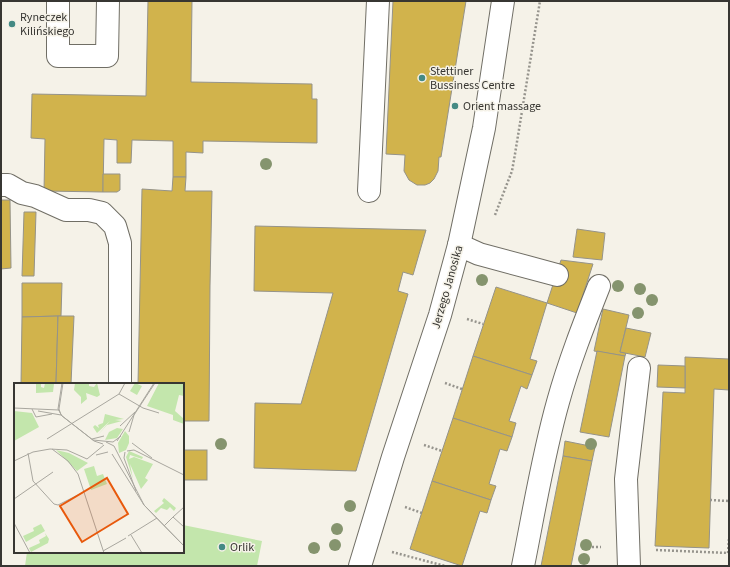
<svg xmlns="http://www.w3.org/2000/svg" width="730" height="567" viewBox="0 0 730 567" font-family="'Source Sans 3',sans-serif">
	<rect width="100%" height="100%" fill="#f5f2e8"/>
	<path fill="#c3e6ac" d="M183,525L262,541L257,566H25L27,552H183Z"/>
	<g fill="#d1b34c" stroke="#959389">
		<path d="M148,1H192L191,82L312,84V99H317V143L203,141V153L186,152V177H173V141L132,140L131,163H117V140L104,139L103,192L44,191L45,139L31,138L32,94L146,96Z"/>
		<path d="M393,1H466L441,157H439L438,171L434,179L430,183L425,185H417L409,180L404,171L405,155L386,154Z"/>
		<path d="M103,174H120V190L117,192H103Z"/>
		<path d="M173,177H186L185,191H212L210,286L209,421H183V384H138L142,189L172,191Z"/>
		<path d="M1,200H10L11,268L1,269Z"/>
		<path d="M24,212H36L34,276H22Z"/>
		<path d="M255,226L426,230L413,275L403,272L398,291L408,294L356,471L254,468L255,403L301,404L333,293L254,291Z"/>
		<path d="M577,229L605,233L602,260L573,257Z"/>
		<path d="M561,260L593,264L577,313L547,303Z"/>
		<path d="M22,283H62L61,316L22,317Z"/>
		<path d="M496,287L547,303L530,359L537,361L532,375L473,356Z"/>
		<path d="M603,309L629,315L620,352L626,353L625,356L594,351Z"/>
		<path d="M58,316L56,384H21L22,317Z"/>
		<path d="M58,316H74L71,384H56Z"/>
		<path d="M626,328L651,333L645,357L620,352Z"/>
		<path d="M597,351L625,356L609,437L580,432Z"/>
		<path d="M473,356L532,375L527,389L521,386L509,421L516,423L512,437L453,418Z"/>
		<path d="M685,357L729,359V390L714,389L709,548L655,546L663,392L685,393Z"/>
		<path d="M658,365L685,366V388L657,387Z"/>
		<path d="M453,418L512,437L507,451L500,449L489,484L496,486L491,500L432,481Z"/>
		<path d="M565,441L595,447L592,461L563,456Z"/>
		<rect x="183" y="450" width="24" height="30"/>
		<path d="M563,456L592,461L571,566H541Z"/>
		<path d="M432,481L491,500L487,513L480,511L462,566L410,549Z"/>
	</g>
	<g fill="none" stroke-linecap="round" stroke-linejoin="round">
		<g stroke="#706e65" stroke-width="24">
			<g id="minor">
				<path d="M58,1V56H107L108,1"/>
				<path d="M1,185H8L22,193L35,196L66,210H89L102,213L115,226L120,243V384"/>
				<path d="M369,191L378,1"/>
				<path d="M459,245L479,254L557,275"/>
				<path d="M360,566L393,457L440,315L459,245L484,128L503,1"/>
				<path d="M523,566C534,511 543,455 558,402C569,362 584,324 599,286"/>
				<path d="M629,566L626,479L639,368"/>
			</g>
		</g>
		<g stroke="#96948d" stroke-width="2.5" stroke-dasharray="2 2" stroke-linecap="butt">
			<path d="M495,215L512,171L515,154L540,1"/>
			<path d="M467,319L483,324"/>
			<path d="M445,383L462,389"/>
			<path d="M424,445L442,451"/>
			<path d="M710,500L729,501"/>
			<path d="M405,507L422,513"/>
			<path d="M592,547H601"/>
			<path d="M656,550L729,553"/>
			<path d="M392,552L445,566"/>
			<path d="M728,553L729,538"/>
		</g>
		<use href="#minor" stroke="#fff" stroke-width="22"/>
	</g>
	<g fill="#85946e">
		<circle cx="266" cy="164" r="6"/>
		<circle cx="482" cy="280" r="6"/>
		<circle cx="618" cy="286" r="6"/>
		<circle cx="640" cy="289" r="6"/>
		<circle cx="652" cy="300" r="6"/>
		<circle cx="638" cy="313" r="6"/>
		<circle cx="221" cy="444" r="6"/>
		<circle cx="591" cy="444" r="6"/>
		<circle cx="350" cy="506" r="6"/>
		<circle cx="337" cy="529" r="6"/>
		<circle cx="335" cy="545" r="6"/>
		<circle cx="586" cy="545" r="6"/>
		<circle cx="314" cy="548" r="6"/>
		<circle cx="584" cy="559" r="6"/>
	</g>
	<g fill="#448a84" stroke="#f5f2e8" stroke-width="1.5">
		<circle cx="12" cy="24" r="4"/>
		<circle cx="422" cy="78" r="4"/>
		<circle cx="455" cy="106" r="4"/>
		<circle cx="222" cy="547" r="4"/>
	</g>
	<g text-anchor="middle" stroke-width="3" stroke-linejoin="round" paint-order="stroke">
		<g font-size="12" fill="#373632" stroke="#f5f2e8" text-anchor="start">
			<text x="20" y="21">Ryneczek<tspan x="20" dy="14">Kilińskiego</tspan></text>
			<text x="430" y="75">Stettiner<tspan x="430" dy="14">Bussiness Centre</tspan></text>
			<text x="463" y="110">Orient massage</text>
			<text x="230" y="551">Orlik</text>
		</g>
		<g font-size="12" fill="#373632" stroke="#f5f2e8">
			<text transform="translate(447 287) rotate(-74)" y="4">Jerzego Janosika</text>
		</g>
	</g>
	<g transform="translate(14 383)">
		<rect width="170" height="170" fill="#f5f2e8"/>
		<path d="M22,0H27V4L30,5L31,0L40,1L39,9L22,10ZM61,0H75V3L80,4L83,0L86,12L83,14L72,10L73,16L67,21V14L60,7ZM121,0L128,3L123,12L116,8ZM145,0L170,1V13L165,12L161,28L170,36V41L159,37V32L133,23ZM0,28L18,30L25,44L0,58ZM91,31L110,36L101,37L108,38L93,42L83,53L96,38L83,50L79,44L81,42L85,45L84,42L89,40ZM103,45L109,46L103,55L91,57L95,49ZM111,48L115,53V60L112,67L105,70L104,60ZM42,67L55,70L74,80L63,88ZM115,68L129,74L128,76L116,72L115,76L120,74L139,81L131,95L134,97L127,106L116,81L119,96L112,74ZM80,83L83,93L89,91L93,101L77,107L70,86ZM150,115L162,125L160,128L156,124L153,127L147,125L142,130L140,128L150,120L148,118ZM27,141L31,148L12,159L9,153L20,148L19,145ZM31,150L35,156L34,160L17,169L15,165L26,160L25,157L32,153Z" fill="#c3e6ac"/>
		<path fill="none" stroke="#a9a79f" stroke-width="1" d="M48,0L44,26L48,33L79,57L99,59L107,53M49,0L45,26L47,32L80,58L89,61M105,11L129,25L145,30M0,25L45,27M18,26L22,34L38,31M24,28L47,32M106,43L121,29M115,49L120,32L141,0M33,56L105,11L111,0M78,56L90,53M103,58L140,0M92,59L100,63L130,122L170,163M118,60L138,75M38,66L54,78L64,91L90,170M113,68L120,67L170,92M111,69L110,75L122,108M14,70L19,98L40,121L44,122L70,109M98,71L130,122L170,163M82,72L94,69M0,78L19,69L36,66L53,67L73,76L90,62M0,116L39,89M159,134L170,124M0,140L16,170M150,143L159,134L170,144M117,152L128,170M114,153L143,135M89,168L112,155"/>
		<path fill="#e8590c" fill-opacity="0.15" stroke="#e8590c" stroke-width="2" d="M93,95L114,131L68,159L46,123Z"/>
		<rect width="170" height="170" fill="none" stroke="#373632" stroke-width="2"/>
	</g>
	<rect width="730" height="567" fill="none" stroke="#373632" stroke-width="4"/>
</svg>
